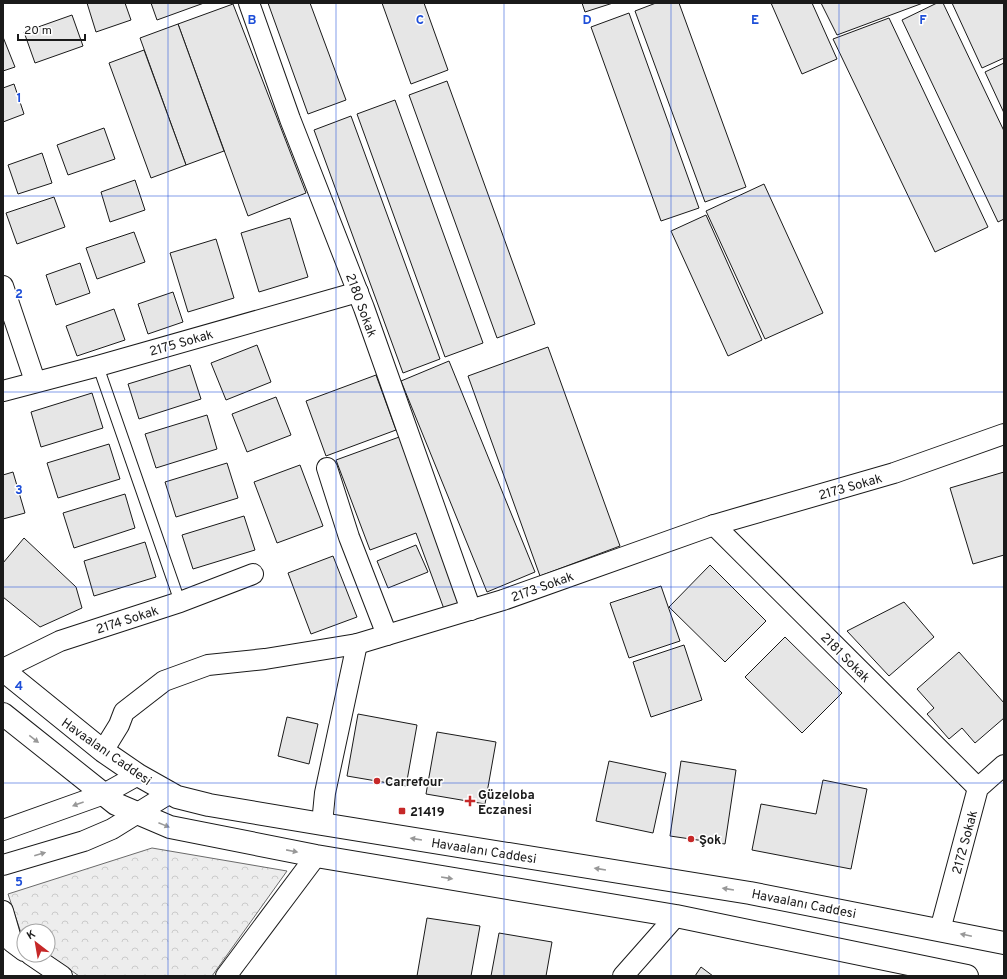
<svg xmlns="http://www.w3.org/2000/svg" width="1007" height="979" viewBox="0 0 1007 979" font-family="Overpass,sans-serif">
	<defs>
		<pattern id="park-crowns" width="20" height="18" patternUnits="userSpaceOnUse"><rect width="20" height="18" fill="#ededed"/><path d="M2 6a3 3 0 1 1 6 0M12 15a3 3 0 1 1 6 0" fill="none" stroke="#cbcbcb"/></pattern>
	</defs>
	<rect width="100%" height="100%" fill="#fff"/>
	<path fill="url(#park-crowns)" stroke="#6a6a6a" d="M152,848L287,871L212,976H79L48,954V931H24V938L22,936L8,894Z"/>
	<g fill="#e6e6e6" stroke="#1a1a1a">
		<path d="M87,3H125L131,20L96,32Z"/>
		<path d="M151,3H204L157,20Z"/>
		<path d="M268,3H310L346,100L308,114Z"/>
		<path d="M382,3H424L448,70L411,84Z"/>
		<path d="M582,3H613L585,12Z"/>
		<path d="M656,3H679L746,187L705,202L635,11Z"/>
		<path d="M771,3H812L837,59L802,74Z"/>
		<path d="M821,3H923L837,35Z"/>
		<path d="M937,3H943L1004,131V219L998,222L902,20Z"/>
		<path d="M952,3H1004V58L982,68Z"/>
		<path d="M233,4L306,193L248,216L178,24Z"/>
		<path d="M629,13L699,208L661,221L591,27Z"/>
		<path d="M72,15L83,46L35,63L24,32Z"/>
		<path d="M889,18L988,227L935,252L833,39Z"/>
		<path d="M178,24L224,151L186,165L140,38Z"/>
		<path d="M3,37L15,67L3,71Z"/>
		<path d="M144,50L186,165L151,178L109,63Z"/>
		<path d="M1004,63V113L985,72Z"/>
		<path d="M447,81L535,324L497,338L409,95Z"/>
		<path d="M14,84L24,114L3,122V88Z"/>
		<path d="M395,100L483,343L445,357L357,114Z"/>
		<path d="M351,116L440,359L403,373L314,130Z"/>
		<path d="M104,128L115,159L68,175L57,145Z"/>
		<path d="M42,153L52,183L18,194L8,165Z"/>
		<path d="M135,180L145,210L110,222L101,192Z"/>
		<path d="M764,184L823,313L765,339L706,211Z"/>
		<path d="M54,197L65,227L17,244L6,213Z"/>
		<path d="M706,215L762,340L728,356L671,231Z"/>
		<path d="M290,218L308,277L259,292L241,233Z"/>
		<path d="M134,232L145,262L97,279L86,248Z"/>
		<path d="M216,239L234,298L188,312L170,253Z"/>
		<path d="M80,263L90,293L56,305L46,275Z"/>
		<path d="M173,292L183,322L148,334L138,304Z"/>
		<path d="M114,309L125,340L77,356L66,326Z"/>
		<path d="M257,345L271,382L226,400L211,363Z"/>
		<path d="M548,347L620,546L540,576L468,376Z"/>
		<path d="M449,361L535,572L487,592L401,381Z"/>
		<path d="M190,365L201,399L139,419L128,384Z"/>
		<path d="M376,375L396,430L326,456L306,401Z"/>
		<path d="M92,393L103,428L41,447L31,412Z"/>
		<path d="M276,397L291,435L247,452L232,414Z"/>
		<path d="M207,415L217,449L156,468L145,434Z"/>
		<path d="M402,436L462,603L444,609L416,533L370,550L336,460Z"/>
		<path d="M109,444L120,479L58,498L47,463Z"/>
		<path d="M227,463L238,498L176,517L165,482Z"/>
		<path d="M300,465L323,526L277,543L254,482Z"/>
		<path d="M13,472L25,513L3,519V475Z"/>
		<path d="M1004,472V555L973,564L950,488Z"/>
		<path d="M125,494L135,528L74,548L63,513Z"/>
		<path d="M244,516L255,550L193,569L182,535Z"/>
		<path d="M24,538L76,587L82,608L40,627L3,597V563Z"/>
		<path d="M145,542L156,577L94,596L84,561Z"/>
		<path d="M416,545L428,572L388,588L377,561Z"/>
		<path d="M333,556L357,617L311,634L288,573Z"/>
		<path d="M710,565L766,621L725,662L669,607Z"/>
		<path d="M661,586L680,641L629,658L610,603Z"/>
		<path d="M904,602L934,637L889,676L847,631Z"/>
		<path d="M785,637L842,693L802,733L745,677Z"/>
		<path d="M684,645L702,700L651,717L633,662Z"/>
		<path d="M959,652L1004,703V718L975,743L962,728L949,739L927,714L934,708L917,689Z"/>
		<path d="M358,714L417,725L406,786L347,776Z"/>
		<path d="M287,717L318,724L309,764L278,756Z"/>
		<path d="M437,732L496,742L485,804L426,794Z"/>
		<path d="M609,761L666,773L653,833L596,821Z"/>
		<path d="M681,761L736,770L725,844L670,836Z"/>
		<path d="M823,780L867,789L851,869L752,850L761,804L816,814Z"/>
		<path d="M427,918L480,926L471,976H417Z"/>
		<path d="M499,933L552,942L546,976H491Z"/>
		<path d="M701,967L713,976H695Z"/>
	</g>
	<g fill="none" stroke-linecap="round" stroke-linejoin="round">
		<g stroke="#1a1a1a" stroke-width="12">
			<path id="lane" d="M98,366L180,602"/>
		</g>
		<g stroke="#1a1a1a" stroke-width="22">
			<g id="street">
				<path d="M249,3L290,119L364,308L471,610"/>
				<path d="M3,286L35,381"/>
				<path d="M3,391L98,366L358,292"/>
				<path d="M327,468L349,537L387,635"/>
				<path d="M714,525L978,788"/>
				<path d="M3,669L60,641L180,602L253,574"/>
				<path d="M103,751L119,725L124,712L164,681L208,665L265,659L357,644L503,600L714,525L894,473L1004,434"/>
				<path d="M322,824L325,793L357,644"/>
				<path d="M3,830L104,794L138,775"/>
				<path d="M3,865L84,841L112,829L170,793"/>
				<path d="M3,911L12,942L24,951"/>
				<path d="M940,930L978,788L1004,765"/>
				<path d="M31,955L62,976"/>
				<path d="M226,976L316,856"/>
				<path d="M623,976L676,916"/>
			</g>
		</g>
		<g stroke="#1a1a1a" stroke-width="24">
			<g id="secondary">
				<path d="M3,670L103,751L138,775L177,797L209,805L322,824L750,893L1004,943"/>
				<path d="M3,714L116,804L170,827L316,856L676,916L967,976"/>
			</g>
		</g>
		<use href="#lane" stroke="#fff" stroke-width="10"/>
		<use href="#street" stroke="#fff" stroke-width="20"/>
		<use href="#secondary" stroke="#fff" stroke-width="22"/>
	</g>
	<defs><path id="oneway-solid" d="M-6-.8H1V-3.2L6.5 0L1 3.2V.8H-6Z"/></defs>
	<g fill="#989898">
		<use href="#oneway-solid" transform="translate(34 739) rotate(38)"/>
		<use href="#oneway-solid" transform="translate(78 804) rotate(160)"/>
		<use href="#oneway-solid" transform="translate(164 825) rotate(22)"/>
		<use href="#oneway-solid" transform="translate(416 839) rotate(-171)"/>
		<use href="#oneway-solid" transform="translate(292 851) rotate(11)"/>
		<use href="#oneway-solid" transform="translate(40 854) rotate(-16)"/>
		<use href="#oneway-solid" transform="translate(600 869) rotate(-171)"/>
		<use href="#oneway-solid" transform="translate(447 878) rotate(9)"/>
		<use href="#oneway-solid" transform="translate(728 889) rotate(-171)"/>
		<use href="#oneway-solid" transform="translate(966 935) rotate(-168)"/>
	</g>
	<path fill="none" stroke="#1d4ed8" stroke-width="1" stroke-opacity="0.55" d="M168,3V976M336,3V976M504,3V976M671,3V976M839,3V976M3,196H1004M3,392H1004M3,587H1004M3,783H1004"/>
	<g fill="#c62828" stroke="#fff" stroke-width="1.5">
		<circle cx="377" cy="781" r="4"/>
		<path d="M468 795h4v4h4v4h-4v4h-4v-4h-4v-4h4z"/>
		<rect x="398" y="807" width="8" height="8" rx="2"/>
		<circle cx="691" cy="839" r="4"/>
	</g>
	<g text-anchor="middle" stroke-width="3" stroke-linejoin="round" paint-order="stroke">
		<g font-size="13" fill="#1a1a1a" stroke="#fff">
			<text transform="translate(362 305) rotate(70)" y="5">2180 Sokak</text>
			<text transform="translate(181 342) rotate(-16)" y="5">2175 Sokak</text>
			<text transform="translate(850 486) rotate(-16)" y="5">2173 Sokak</text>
			<text transform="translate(542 586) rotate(-20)" y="5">2173 Sokak</text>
			<text transform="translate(127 619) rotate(-18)" y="5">2174 Sokak</text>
			<text transform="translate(846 657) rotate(45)" y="5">2181 Sokak</text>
			<text transform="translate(107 751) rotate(35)" y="5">Havaalanı Caddesi</text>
			<text transform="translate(964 842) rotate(-75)" y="5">2172 Sokak</text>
			<text transform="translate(484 850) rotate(9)" y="5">Havaalanı Caddesi</text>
			<text transform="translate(804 903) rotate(11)" y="5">Havaalanı Caddesi</text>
		</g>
		<g font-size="13" font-weight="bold" fill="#1a1a1a" stroke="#fff" text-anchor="start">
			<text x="385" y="786">Carrefour</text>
			<text x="478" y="799">Güzeloba<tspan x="478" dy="15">Eczanesi</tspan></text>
			<text x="410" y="816">21419</text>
			<text x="699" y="844">Şok</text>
		</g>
	</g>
	<g font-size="13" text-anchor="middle" font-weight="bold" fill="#1d4ed8" stroke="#fff" stroke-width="3" stroke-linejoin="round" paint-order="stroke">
		<text x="252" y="24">B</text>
		<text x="420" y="24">C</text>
		<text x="587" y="24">D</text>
		<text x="755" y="24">E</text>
		<text x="923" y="24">F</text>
		<text x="19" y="102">1</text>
		<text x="19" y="298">2</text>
		<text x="19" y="494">3</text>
		<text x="19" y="690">4</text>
		<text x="19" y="886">5</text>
	</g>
	<rect width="1007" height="979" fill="none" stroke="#1a1a1a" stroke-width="8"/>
	<g transform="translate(36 943) rotate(329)"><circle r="19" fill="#ffffff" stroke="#a3a3a3"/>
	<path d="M0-3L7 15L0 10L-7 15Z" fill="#c62828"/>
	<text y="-6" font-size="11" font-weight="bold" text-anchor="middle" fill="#1a1a1a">K</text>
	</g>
	<path d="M18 34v6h67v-6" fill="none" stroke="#1a1a1a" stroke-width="2"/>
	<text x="24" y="34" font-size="12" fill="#1a1a1a" stroke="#ffffff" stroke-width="3" paint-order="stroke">20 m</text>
</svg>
